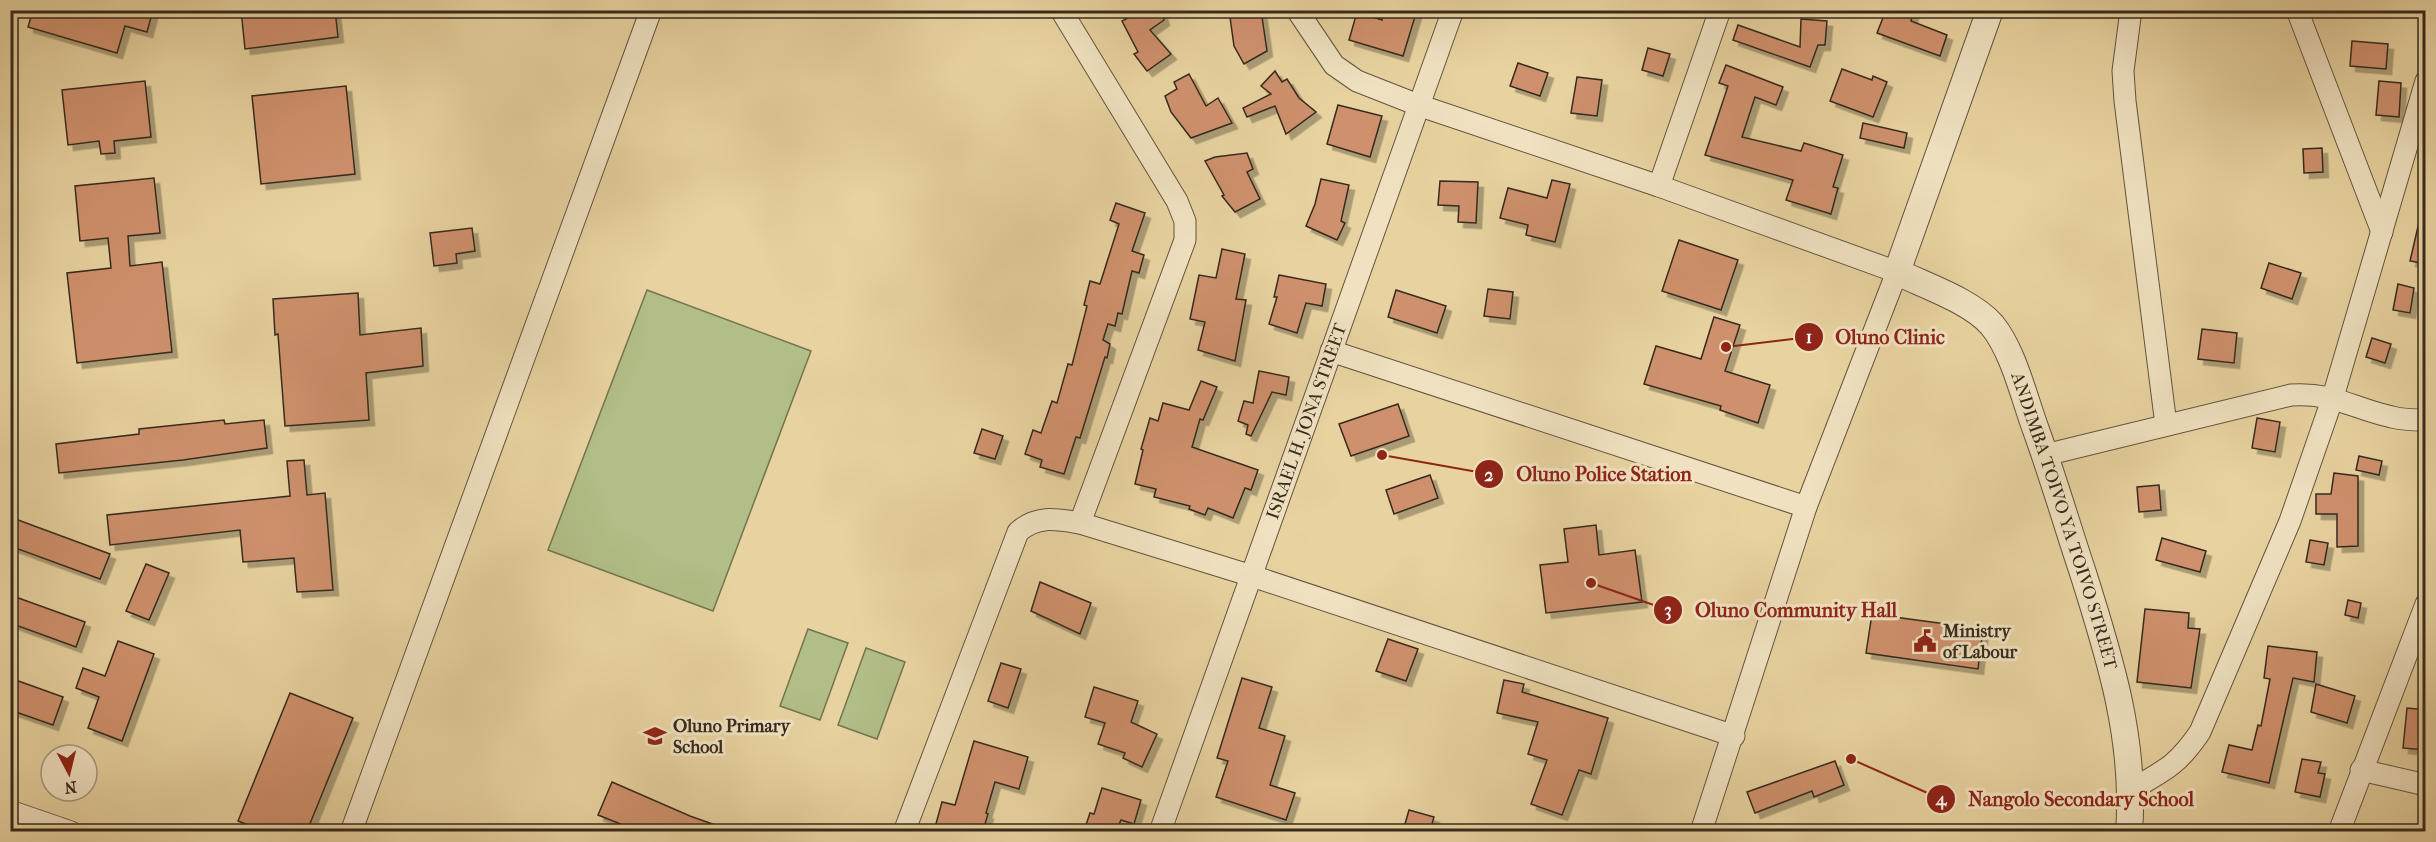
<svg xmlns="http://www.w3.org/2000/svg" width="2436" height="842" viewBox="0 0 2436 842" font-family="'IM FELL French Canon',serif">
	<defs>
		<filter id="shadow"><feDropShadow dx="5.5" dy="5.5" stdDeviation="0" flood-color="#0004"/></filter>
	</defs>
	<rect width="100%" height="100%" fill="#e8d3a0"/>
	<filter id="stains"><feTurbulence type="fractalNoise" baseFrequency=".00333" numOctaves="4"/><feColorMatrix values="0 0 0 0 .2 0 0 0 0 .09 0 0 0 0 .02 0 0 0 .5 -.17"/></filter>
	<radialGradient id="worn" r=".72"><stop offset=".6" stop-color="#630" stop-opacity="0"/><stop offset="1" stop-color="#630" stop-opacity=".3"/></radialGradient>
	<g fill="#b1be87" stroke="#747453" stroke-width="1.5">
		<path d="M647,290L811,351L713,611L548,550Z"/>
		<path d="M808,629L848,643L820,720L780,706Z"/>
		<path d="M866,648L905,662L877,739L838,725Z"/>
	</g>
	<g fill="#cf916d" stroke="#362a1f" stroke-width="1.5" filter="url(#shadow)">
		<path d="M33,10H153L147,32L125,26L117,53L28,27Z"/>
		<path d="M241,10H335L338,37L245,49Z"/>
		<path d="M1143,10H1161L1164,20L1150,30L1171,54L1147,71L1134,54L1138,52L1122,21Z"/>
		<path d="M1229,10H1261L1267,51L1244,64L1234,46Z"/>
		<path d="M1384,10H1417L1403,56L1349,40L1357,12L1382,20Z"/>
		<path d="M1886,10H1914L1911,21L1947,35L1940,56L1877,33Z"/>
		<path d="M1801,19L1827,21L1825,45H1818L1810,67L1733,40L1738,25L1800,47Z"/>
		<path d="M2352,41L2388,44L2386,69L2350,66Z"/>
		<path d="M1648,48L1670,54L1663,76L1642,70Z"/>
		<path d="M1518,63L1548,73L1540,96L1510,86Z"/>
		<path d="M1726,65L1783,87L1776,105L1755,97L1742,137L1801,151L1804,143L1843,155L1833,187L1838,188L1831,214L1786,200L1793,180L1705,155L1728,86L1719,83Z"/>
		<path d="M1842,69L1872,80L1873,76L1887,82L1873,117L1830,101Z"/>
		<path d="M1275,71L1282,82L1287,79L1299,98L1316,112L1286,134L1275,106L1247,117L1243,108L1271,94L1261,86Z"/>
		<path d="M1189,74L1206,106L1218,98L1232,123L1191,138L1171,112L1165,96L1177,89L1174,82Z"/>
		<path d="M1577,77L1602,80L1597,116L1571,113Z"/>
		<path d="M145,81L151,137L114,141L115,153L101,154L99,141L68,145L62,90Z"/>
		<path d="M2379,81L2401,83L2399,117L2376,115Z"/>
		<path d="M346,86L355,174L261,184L252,96Z"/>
		<path d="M1338,105L1382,116L1370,157L1327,144Z"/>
		<path d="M1863,123L1907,133L1904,148L1860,138Z"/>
		<path d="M2322,148L2323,172L2304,173L2303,149Z"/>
		<path d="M1247,153L1253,169L1247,172L1260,199L1235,212L1222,196L1224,195L1205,161L1215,157Z"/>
		<path d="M154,178L160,233L128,236L130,266L162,262L172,352L77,363L67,273L111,268L108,238L80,241L75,186Z"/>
		<path d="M1321,179L1349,185L1341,221L1345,223L1337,240L1306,226L1315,204Z"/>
		<path d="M1552,180L1570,184L1555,242L1526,235L1528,225L1500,218L1508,188L1547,198Z"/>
		<path d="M1440,181L1478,182L1476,223L1458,222L1459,206L1438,205Z"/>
		<path d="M1116,203L1145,213L1132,251L1144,255L1139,273L1132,271L1122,314L1118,313L1115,326L1108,324L1103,340L1110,344L1107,358L1105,357L1080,438L1076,437L1064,474L1040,467L1042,460L1025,454L1033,430L1041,433L1052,401L1057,403L1068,364L1072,365L1087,306L1084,305L1090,281L1100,284L1119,224L1110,220Z"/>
		<path d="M2420,218H2426V264L2410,261Z"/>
		<path d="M472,228L475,251L456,254L457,263L434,266L430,233Z"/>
		<path d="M1679,240L1738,260L1721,310L1662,291Z"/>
		<path d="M1222,249L1245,254L1236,299L1246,300L1235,361L1198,350L1205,322L1190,319L1199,275L1216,278Z"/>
		<path d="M2269,263L2301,273L2292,299L2261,288Z"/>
		<path d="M1279,275L1326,284L1322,306L1306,303L1297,333L1269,324L1277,297H1274Z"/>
		<path d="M2398,284L2414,288L2410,313L2393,310Z"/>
		<path d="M1488,289L1513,292L1510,319L1484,316Z"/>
		<path d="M1396,290L1446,306L1437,333L1388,317Z"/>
		<path d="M358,293L360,335L421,328L423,366L366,373L369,420L285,426L278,334L275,335L273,299Z"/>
		<path d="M1714,317L1740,325L1725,371L1770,385L1758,423L1720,410L1721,406L1644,384L1656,346L1701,359Z"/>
		<path d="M2202,329L2237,333L2234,363L2198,359Z"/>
		<path d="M2372,338L2391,344L2385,363L2366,357Z"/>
		<path d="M1259,371L1289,377L1286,395L1272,392L1251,436L1246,434L1248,425L1238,421L1244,401L1253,403Z"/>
		<path d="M1201,381L1217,387L1203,420L1200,419L1192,447L1258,470L1251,490L1245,488L1233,518L1208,508L1205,515L1189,509L1190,506L1154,497L1156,489L1135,484L1143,450L1141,449L1150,418L1158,421L1163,403L1189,410Z"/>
		<path d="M1398,404L1409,436L1351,456L1339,424Z"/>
		<path d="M2257,418L2280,422L2275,452L2252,448Z"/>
		<path d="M224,420L225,424L264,420L267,448L183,460L59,473L56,444L139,434V429Z"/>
		<path d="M982,429L1003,436L995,459L974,453Z"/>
		<path d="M2359,456L2382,461L2379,475L2356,470Z"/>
		<path d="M304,460L307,495L325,493L333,590L297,592L294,558L243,562L240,530L110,545L107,515L290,496L287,461Z"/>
		<path d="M2334,473L2358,476V546L2337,547V514H2316V494H2331Z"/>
		<path d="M1430,475L1438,498L1394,514L1386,490Z"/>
		<path d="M2159,485L2161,510L2139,512L2137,487Z"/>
		<path d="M10,517L110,554L100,579L10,546Z"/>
		<path d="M1596,525L1599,555L1635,550L1642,602L1546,613L1540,565L1568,562L1564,529Z"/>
		<path d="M2162,538L2206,551L2200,572L2156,560Z"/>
		<path d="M2310,540L2328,543L2324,565L2306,562Z"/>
		<path d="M146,564L169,573L149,620L126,611Z"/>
		<path d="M1040,582L1091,603L1080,634L1031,611Z"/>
		<path d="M10,595L85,622L76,647L10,623Z"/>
		<path d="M2348,600L2361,603L2358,618L2345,615Z"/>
		<path d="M2145,609L2189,613L2188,628L2200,629L2191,688L2137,682Z"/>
		<path d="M1872,614L1983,629L1978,669L1866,653Z"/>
		<path d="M1388,639L1418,649L1406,681L1376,671Z"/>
		<path d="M118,641L154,654L122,741L88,728L99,697L76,688L83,668L105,676Z"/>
		<path d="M2268,646L2317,652L2314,682L2293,678L2269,783L2222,772L2229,745L2252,750L2258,725L2261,726L2270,679L2264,678Z"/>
		<path d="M1001,663L1021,669L1008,708L988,701Z"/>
		<path d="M10,678L63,697L53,725L10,710Z"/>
		<path d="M1242,678L1272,687L1259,728L1285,736L1270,785L1295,793L1286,820L1216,797L1228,761L1217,758Z"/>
		<path d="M1504,680L1524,684L1522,692L1608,718L1591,774L1579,770L1562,815L1531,804L1547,760L1528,754L1538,722L1497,713Z"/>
		<path d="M2316,684L2355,696L2347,723L2311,712Z"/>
		<path d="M1094,687L1138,701L1131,722L1157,734L1142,767L1123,758L1125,753L1098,744L1105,723L1085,717Z"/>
		<path d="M290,693L353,718L307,831H264L238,821Z"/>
		<path d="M2407,708L2426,710V750L2403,748Z"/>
		<path d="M974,741L1028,757L1019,789L995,782L986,813L988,814L983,831H934L942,802L955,805Z"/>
		<path d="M2302,759L2321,762L2318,773L2325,774L2320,797L2295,792Z"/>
		<path d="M1835,761L1844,785L1814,797L1812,791L1755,813L1747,792Z"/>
		<path d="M612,782L690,816L732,831H638L598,815Z"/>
		<path d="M1102,788L1141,800L1134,824L1121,820L1116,831H1084L1090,813L1094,814Z"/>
		<path d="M1409,810L1434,817L1430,831H1403Z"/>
	</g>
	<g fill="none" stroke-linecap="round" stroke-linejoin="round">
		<g stroke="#62543f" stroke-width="23">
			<g id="minor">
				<path d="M1061,10L1177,201L1185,221V240L1080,523L1252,576L1734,736"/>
				<path d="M1297,10L1334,65L1357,81L1418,105L1659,186L1897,272L1806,507L1701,832"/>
				<path d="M2131,10L2123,71L2125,101L2166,425"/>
				<path d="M2297,10L2382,232"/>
				<path d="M1659,186L1720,10"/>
				<path d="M1331,351L1806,507"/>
				<path d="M2045,455L2291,395C2333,392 2354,409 2392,417C2403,420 2415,420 2426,420"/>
				<path d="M2361,770L2426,785"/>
				<path d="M2131,790C2165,770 2177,766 2200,732L2290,521L2333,397L2426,81"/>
				<path d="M10,811L71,832"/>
				<path d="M351,832L651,10"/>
				<path d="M904,832L1018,532C1037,515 1056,519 1080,523"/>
				<path id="s1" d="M1160,832L1453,10"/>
				<path d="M2339,832L2426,604"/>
			</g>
		</g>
		<g stroke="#62543f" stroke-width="28">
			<g id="tertiary">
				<path id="s2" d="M1990,10L1897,272C1926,286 1971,301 1992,325C2014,352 2024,398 2036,430C2053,477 2067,525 2083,573C2110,658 2136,741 2129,832"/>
			</g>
		</g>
		<use href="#minor" stroke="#f0e2c1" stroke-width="21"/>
		<use href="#tertiary" stroke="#f0e2c1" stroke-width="26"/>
	</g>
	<defs>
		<g id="civic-bare" transform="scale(1.8)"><path d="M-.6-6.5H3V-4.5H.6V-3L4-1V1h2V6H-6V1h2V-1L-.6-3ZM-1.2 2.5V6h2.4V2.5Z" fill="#8f2418" stroke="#f0e2c1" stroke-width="2.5" paint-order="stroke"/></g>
		<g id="school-bare" transform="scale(1.8)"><path d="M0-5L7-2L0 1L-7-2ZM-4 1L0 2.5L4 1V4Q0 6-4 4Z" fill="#8f2418" stroke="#f0e2c1" stroke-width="2.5" paint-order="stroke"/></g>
	</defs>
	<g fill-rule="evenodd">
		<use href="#civic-bare" x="1925" y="641"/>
		<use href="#school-bare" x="655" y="736"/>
	</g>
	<g text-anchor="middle" stroke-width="6" stroke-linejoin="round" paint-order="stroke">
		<g font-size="18" fill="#362a1f" stroke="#f0e2c1">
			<text dy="6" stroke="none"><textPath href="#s1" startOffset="436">ISRAEL H. JONA STREET</textPath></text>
			<text dy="6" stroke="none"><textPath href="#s2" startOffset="597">ANDIMBA TOIVO YA TOIVO STREET</textPath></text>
		</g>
		<g font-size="18" font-weight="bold" fill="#362a1f" stroke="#f0e2c1" text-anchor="start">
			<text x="1943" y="637">Ministry<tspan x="1943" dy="21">of Labour</tspan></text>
			<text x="673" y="732">Oluno Primary<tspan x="673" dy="21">School</tspan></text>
		</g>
	</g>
	<path fill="none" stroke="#8f2418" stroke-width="2" d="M1726 347L1809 337M1382 455L1489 474M1591 583L1668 610M1851 759L1941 799"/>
	<g fill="#8f2418" stroke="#f0e2c1" stroke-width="2">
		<circle cx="1726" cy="347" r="6"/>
		<circle cx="1382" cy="455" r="6"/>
		<circle cx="1591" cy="583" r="6"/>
		<circle cx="1851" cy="759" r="6"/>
		<circle cx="1809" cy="337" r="15"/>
		<circle cx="1489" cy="474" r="15"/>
		<circle cx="1668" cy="610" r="15"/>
		<circle cx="1941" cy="799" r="15"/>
	</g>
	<g font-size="18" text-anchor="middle" font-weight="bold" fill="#fff">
		<text x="1809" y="343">1</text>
		<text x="1489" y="481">2</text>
		<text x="1668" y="616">3</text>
		<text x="1941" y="805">4</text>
	</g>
	<g font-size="20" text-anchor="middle" font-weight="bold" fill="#8f2418" stroke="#f0e2c1" stroke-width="6" stroke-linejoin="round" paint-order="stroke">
		<text x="1890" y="344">Oluno Clinic</text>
		<text x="1604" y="481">Oluno Police Station</text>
		<text x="1796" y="617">Oluno Community Hall</text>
		<text x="2081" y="806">Nangolo Secondary School</text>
	</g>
	<rect width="2436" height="842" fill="none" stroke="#e8d3a0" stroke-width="36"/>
	<rect x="12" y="12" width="2412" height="818" fill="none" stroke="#362a1f" stroke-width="3"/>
	<rect x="18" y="18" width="2400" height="806" fill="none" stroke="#362a1f" stroke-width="1.5"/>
	<g transform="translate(69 773) rotate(173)"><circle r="28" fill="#f0e2c1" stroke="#a69880" stroke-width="1.5"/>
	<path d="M0-4.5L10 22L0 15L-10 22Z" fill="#8f2418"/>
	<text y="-9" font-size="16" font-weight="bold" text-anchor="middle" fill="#362a1f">N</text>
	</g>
	<rect width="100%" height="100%" filter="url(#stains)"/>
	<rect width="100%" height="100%" fill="url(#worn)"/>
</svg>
